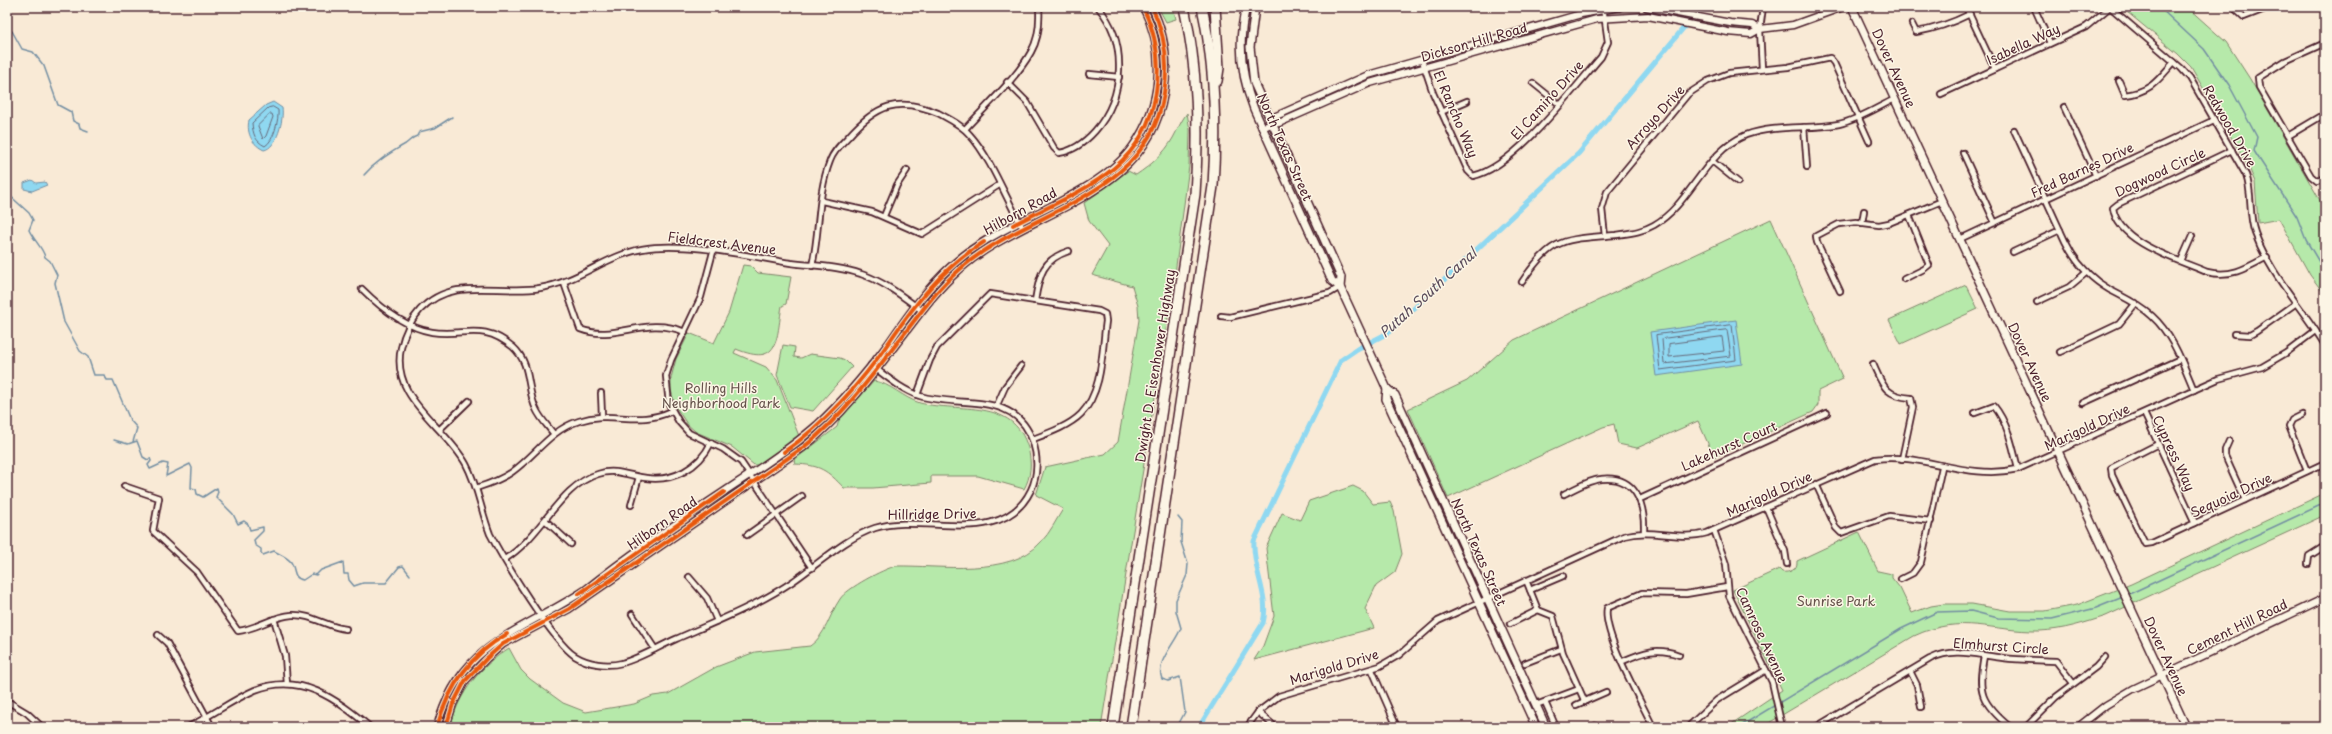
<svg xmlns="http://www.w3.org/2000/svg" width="2332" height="734" viewBox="0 0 2332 734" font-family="'Playpen Sans',sans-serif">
	<rect width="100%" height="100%" fill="#f9ead6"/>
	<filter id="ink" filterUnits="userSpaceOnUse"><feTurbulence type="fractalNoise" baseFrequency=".025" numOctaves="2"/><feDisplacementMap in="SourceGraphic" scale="8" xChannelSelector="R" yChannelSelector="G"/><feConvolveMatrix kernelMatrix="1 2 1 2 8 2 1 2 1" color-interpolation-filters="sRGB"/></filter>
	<g filter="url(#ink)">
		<g fill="#b6e9aa" stroke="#80846a">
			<path d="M1158,7H1173L1176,19L1166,22Z"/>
			<path d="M2121,7H2187L2226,42L2250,79L2325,209V295L2310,275L2279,219L2258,223L2255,182L2250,170L2191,67L2178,54Z"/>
			<path d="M1187,113L1190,130L1189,166L1175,274L1101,727H450C459,692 480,667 509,648L521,670L530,679L563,703L586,712L634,704L653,696L668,694L716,667L755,652L810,646C826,635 829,615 840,599C847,588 883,569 896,566C938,565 1010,578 1041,542C1050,533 1056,520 1063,509L1036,495L1045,467L1105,454L1118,442L1139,320L1138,306L1132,286L1092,275L1108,246L1089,221L1084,203L1128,171L1136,175C1151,165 1164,154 1173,138C1178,129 1181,121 1187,113Z"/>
			<path d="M1771,219L1843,379L1818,391V405L1813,412L1714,457L1698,421L1637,448L1618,444L1614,424L1603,427L1448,498L1408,409L1467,381L1514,340Z"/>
			<path d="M743,265L751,266L758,273L791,277L786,304L782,306C776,340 780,367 736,349L734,353L766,367L777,380L799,436L758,465H754L732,447L696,432L687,424L675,406L671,390V378L676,359L689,333L714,343L729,312Z"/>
			<path d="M1966,285L1978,309L1901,344L1889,320Z"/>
			<path d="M783,345L795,347L794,357L801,358L810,354L840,358L845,360L852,367L813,411L790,407L777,375Z"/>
			<path d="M874,381C890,383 903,398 920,403C959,413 1013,397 1028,448C1032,462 1031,477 1024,489L978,476H931V483L873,488H844C827,470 820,465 795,464L794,460L837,427L839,420Z"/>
			<path d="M1353,486L1363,491L1373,504L1390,502L1394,511L1402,554L1395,572L1376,586L1365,609L1374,628L1254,660L1263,646L1274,616L1266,548L1282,513L1300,520L1309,501Z"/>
			<path d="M2325,493V515L2106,616C2085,623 2063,630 2040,631C1990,632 1963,613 1914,636L1762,727H1727L1782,690L1733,590L1779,569L1782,572C1789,573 1798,570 1797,561L1859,532L1878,571L1892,574V578L1900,588L1912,613L1931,606L1944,604H1972L2010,611H2045L2077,605L2131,584Z"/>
		</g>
		<g fill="#8fd8f1" stroke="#738ea2">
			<path d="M273,102L282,108C284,119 277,148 264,150C253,145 246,134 249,120L266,105Z"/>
			<path d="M32,180L36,183L45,182L47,185L32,191L24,189V183Z"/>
			<path d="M1736,320L1742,364L1656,376L1650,332Z"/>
		</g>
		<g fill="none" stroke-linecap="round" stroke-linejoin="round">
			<g stroke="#66697a" stroke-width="1">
				<path d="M273,107L278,110C279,119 274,141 265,146C255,141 253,134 252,123L268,108Z"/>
				<path d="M270,114H272L273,117L266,136L263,139L258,126Z"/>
				<path d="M1732,325L1736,360L1660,370L1656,335Z"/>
				<path d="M1727,330L1731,356L1664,364L1662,339Z"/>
				<path d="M1722,337L1724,351L1669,357V344Z"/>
			</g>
			<g stroke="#738ea2" stroke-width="1.5">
				<path d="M2159,7L2204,49L2229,85L2257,137L2254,151L2297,217L2306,240L2325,272"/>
				<path d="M7,33L12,31L22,49L33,52L44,66L58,105L71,112L73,121L79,124L80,128L88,131"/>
				<path d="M364,175C375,162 389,154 402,146C409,143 410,138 417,136L419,132L435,128L452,117"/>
				<path d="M7,193L29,213L33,220L29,230C33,239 43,248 45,257L50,261L57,275L55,283L64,322L80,351L88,357L94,375H104L107,380H113L130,420L137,428L133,442"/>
				<path d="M114,440L128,444L137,441L143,457L148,460L150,458L151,461L148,465L150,469L163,463L168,464L166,476L190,464L192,468L191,488L196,489L197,494L203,497L217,488L218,492L216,497L233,514L238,524L244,521L248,524L250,530L263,527V531L254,540L255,545L261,549V553L263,555L274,551C279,554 287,557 291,562C296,569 292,578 303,580L312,574L316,575L321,570L343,562L344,574H348L349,580L354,586L363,583H386L399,567L403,566L410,575"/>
				<path d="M2127,595L2325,503"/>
				<path d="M1164,727H1177L1185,712L1180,677L1168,681L1162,679C1155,662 1175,644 1181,628L1176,611V600L1187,575L1188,564L1181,542L1182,522L1178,517"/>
				<path d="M1739,727L1901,629L1937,612L1971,611L1998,618L2052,619L2096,608L2123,597"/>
			</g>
			<path stroke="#8fd8f1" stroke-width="5" d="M1199,727L1263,623C1270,596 1252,569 1254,541L1341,360L1357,349L1388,333L1579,153L1701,7"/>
			<g stroke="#4a1f2b" stroke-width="8">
				<g id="minor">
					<path d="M1966,7L1995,69"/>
					<path d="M2034,7L2050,43"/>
					<path d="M2110,7L2181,68L2190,78L2246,175C2253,194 2248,214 2255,233C2270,275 2302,307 2325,345"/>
					<path d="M2233,7L2244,17L2270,7"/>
					<path d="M1912,24L1916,32C1935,29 1952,23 1970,14"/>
					<path d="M2325,43L2285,61L2258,78L2259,87L2311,176L2317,181L2325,178"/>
					<path d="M1422,60L1433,93L1468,171L1473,176C1514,168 1573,89 1601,57L1608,42L1603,7"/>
					<path d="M1762,69L1760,29L1763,7"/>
					<path d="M1089,74L1119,77"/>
					<path d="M2119,81L2125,95C2151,92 2158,80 2174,62"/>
					<path d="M1007,82L1027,102L1054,148L1059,153C1073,151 1086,141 1095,131C1125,97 1128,42 1098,7"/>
					<path d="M1533,83L1559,104"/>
					<path d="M1941,94L2086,27L2110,7"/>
					<path d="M2064,107L2096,176"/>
					<path d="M1441,112L1467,101"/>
					<path d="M1804,127L1807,167"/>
					<path d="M965,129C986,106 1016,79 1031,52C1039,38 1040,22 1039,7"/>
					<path d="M2014,130L2065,241C2075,262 2091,279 2110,290C2125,298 2139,304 2152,316C2173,335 2183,364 2194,390"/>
					<path d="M2288,136L2325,114"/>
					<path d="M2232,150L2118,204L2113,208C2118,243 2179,260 2207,272C2231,278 2247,268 2267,257"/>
					<path d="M1963,153L1995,223"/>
					<path d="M1712,161L1738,182"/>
					<path d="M822,201L872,212L922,234L999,185"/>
					<path d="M884,216L897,185L907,170"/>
					<path d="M1862,223L1864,211"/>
					<path d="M1605,236L1602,209L1607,192L1688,94L1708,81L1729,73L1788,67L1830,58L1834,63L1869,141"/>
					<path d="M1960,239L2214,120"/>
					<path d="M713,252L701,297L671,360L666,376L669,404L679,422L689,433L723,449L741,462L812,568"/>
					<path d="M2013,252L2060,230"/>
					<path d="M2181,261L2192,236"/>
					<path d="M812,266C820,232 817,194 830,161C833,152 841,144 848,137C876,105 898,96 938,113C949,119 962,125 970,135C990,157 1006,198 1021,225"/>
					<path d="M1904,279L1924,269L1929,265L1909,215"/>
					<path d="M1522,282C1552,236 1564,240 1616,235C1629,233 1642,232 1654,225C1691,204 1704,152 1746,135C1776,124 1809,130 1839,124C1858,120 1878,107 1895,99"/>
					<path d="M564,283L580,329C617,343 643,315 685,332"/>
					<path d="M362,289C380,307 406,328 432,332C464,337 482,321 513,347C532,364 526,388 536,409C540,418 547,425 553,433"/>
					<path d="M1840,291L1817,242L1816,236L1839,224L1856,222L1879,225L1889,223L1942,201"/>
					<path d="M1035,301C1039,275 1043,259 1069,251"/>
					<path d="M2037,302L2069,287L2087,272"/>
					<path d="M1221,316L1230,317L1330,293L1340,287"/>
					<path d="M2234,334L2250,335L2257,331L2295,304"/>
					<path d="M2060,352L2119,324L2136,303"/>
					<path d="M1873,364C1883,386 1885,396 1911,398L1913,407L1902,459"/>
					<path d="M871,365C887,377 902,390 920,396C960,408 1016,390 1033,442C1038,457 1038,475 1031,490C1002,550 924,512 875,528C847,537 817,565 792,582C756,606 715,622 676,639C658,647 640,658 622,663C607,667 588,664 575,656C553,642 503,559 490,534C481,511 478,486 466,464C445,425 390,399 401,348C404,334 410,321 420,310C453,275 499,295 540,288C578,282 605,256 642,249C684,241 748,256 791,263C814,266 839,266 861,274C883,281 902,296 921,310"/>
					<path d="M601,393L602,416"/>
					<path d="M917,395L930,360L937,347L990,294L1099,311L1105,314L1106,321C1102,350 1103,392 1081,414C1069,426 1049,433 1033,439"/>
					<path d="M2083,403L2180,359"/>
					<path d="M997,405L1005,387L1021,366"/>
					<path d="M1975,413L1994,406C2008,423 2013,448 2018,469"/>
					<path d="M2144,413L2195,523"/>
					<path d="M2302,415L2292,420L2289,426L2307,471"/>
					<path d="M440,429L469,401"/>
					<path d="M2229,441L2225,450V456L2245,500"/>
					<path d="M2158,444L2111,468L2112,475L2145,544L2152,543L2325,463"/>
					<path d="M1816,484L1836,528L1841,533L1889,516L1931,521"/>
					<path d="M124,486L159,498L153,531L197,572L238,631C257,629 273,616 292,615C311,614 327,627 346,629"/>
					<path d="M476,488C489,484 502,479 512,472C536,455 550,430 579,421C613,410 637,427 672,411"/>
					<path d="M1564,494C1575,489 1588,480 1601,479C1636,475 1645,504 1644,532"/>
					<path d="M1640,499L1827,413"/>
					<path d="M631,505L639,477"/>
					<path d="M1766,507L1785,551L1787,564"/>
					<path d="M546,521L571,544"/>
					<path d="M1714,530L1726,564L1729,596L1772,682L1782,727"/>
					<path d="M747,535L802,496"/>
					<path d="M505,559C542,536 559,486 598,474C616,468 629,476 646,478C673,482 699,468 711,443"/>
					<path d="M2308,564L2309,556L2325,546"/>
					<path d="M689,577L707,598L717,621"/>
					<path d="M1901,579L1913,573L1921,562L1942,467"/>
					<path d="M1526,580L1538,610L1553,616L1563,653L1585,702"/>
					<path d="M1530,590L1563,576"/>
					<path d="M632,614L655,649"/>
					<path d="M274,619L285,656L287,684"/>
					<path d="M1510,624L1538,610"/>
					<path d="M158,635L167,643L212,727"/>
					<path d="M1984,656C1977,692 1981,703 2010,727"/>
					<path d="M1623,661C1643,652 1657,647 1679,655"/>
					<path d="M1525,663L1561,649"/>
					<path d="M1372,670L1397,727"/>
					<path d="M1910,671L1917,685L1921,707"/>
					<path d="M7,701L27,713L42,727"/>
					<path d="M1545,702L1556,727"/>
					<path d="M1536,705L1579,689"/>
					<path d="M1576,705L1606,692"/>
					<path d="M1258,712L1273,725"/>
					<path d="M1595,726L1596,727"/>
					<path d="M188,727C211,716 232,700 255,690C301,672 336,699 370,727"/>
					<path d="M1247,727L1258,712L1279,696L1380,666L1399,655L1438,621L1624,536C1652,528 1679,541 1707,533L1875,459C1923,452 1966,481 2018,469L2218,379L2262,367L2286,353L2315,331"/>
					<path d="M1653,727C1641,701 1602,633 1607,608L1642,593L1686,594L1727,587"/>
					<path d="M1688,727L1717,700L1766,670"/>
					<path d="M1816,727L1930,659C1955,647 1976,655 2003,658C2020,660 2038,660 2056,661L2073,683"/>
					<path d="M2026,727L2056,697L2096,667L2105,657"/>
				</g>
			</g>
			<g stroke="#4a1f2b" stroke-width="9">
				<g id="tertiary">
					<path d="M1646,7L1730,23L1752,25L1760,29L1793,25L1843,7"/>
					<path d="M1271,124L1276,116L1368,75L1581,14L1620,7"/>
					<path d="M1262,128L1271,124L1279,123L1370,83L1597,19L1648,16L1728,32L1751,34L1760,29"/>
					<path d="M437,727C460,642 520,633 585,590C632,552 686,517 737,483C765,465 792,447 817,425C843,401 867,372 888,344C910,312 933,279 964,255C1012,218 1100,194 1133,146C1162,105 1166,52 1143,7"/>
					<path d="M446,727L453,704L465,681L487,658L503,644L569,609L804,447C841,417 869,380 897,343C917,318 934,292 958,271C1025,209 1148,200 1164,93C1169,63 1165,34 1152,7"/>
					<path d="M2078,727L2106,705L2133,689L2325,598"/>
				</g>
			</g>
			<g stroke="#4a1f2b" stroke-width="10">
				<g id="secondary">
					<path d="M1246,7C1237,42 1241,76 1254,109L1332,281L1340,287L1387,389L1395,395L1546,727"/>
					<path d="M1255,7L1250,47L1254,83L1341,277L1340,287"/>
					<path d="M1852,7L2186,727"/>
					<path d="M1387,389L1386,399L1536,727"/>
				</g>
			</g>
			<g stroke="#4a1f2b" stroke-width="12">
				<g id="motorway">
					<path d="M1215,7L1219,68L1217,81"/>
					<path d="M1113,727L1195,194C1199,130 1198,69 1184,7"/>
					<path d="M1131,727L1213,186C1217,125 1215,67 1202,7"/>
				</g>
			</g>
			<use href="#minor" stroke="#fcf5e5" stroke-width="4.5"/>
			<use href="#tertiary" stroke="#fcf5e5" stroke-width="6"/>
			<use href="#secondary" stroke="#fcf5e5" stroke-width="7"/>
			<use href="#motorway" stroke="#fcf5e5" stroke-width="9"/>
			<g stroke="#fcf5e5" stroke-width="6">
				<g id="cycleway">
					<path d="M1013,225C1047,207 1085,192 1114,168C1161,129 1169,60 1143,7"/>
					<path d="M784,452C823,425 862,382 889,342C915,304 944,266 984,242"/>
					<path d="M579,594L724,492"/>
					<path d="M437,727C448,687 470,655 507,634"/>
					<path d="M446,727L453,704L465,681L487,658L503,644L569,609L804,447C841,417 869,380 897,343C917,318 934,292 958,271C1025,209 1148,200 1164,93C1169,63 1165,34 1152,7"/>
				</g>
			</g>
			<use href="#cycleway" stroke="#e8590c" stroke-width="4"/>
		</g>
	</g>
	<g text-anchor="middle" stroke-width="3" stroke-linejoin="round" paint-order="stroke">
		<g font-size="13" fill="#4a1f2b" stroke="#fcf5e5">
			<text transform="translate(1474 42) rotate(-16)" y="5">Dickson Hill Road</text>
			<text transform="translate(2023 44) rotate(-25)" y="5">Isabella Way</text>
			<text transform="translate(1894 68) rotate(65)" y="5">Dover Avenue</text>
			<text transform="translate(1547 100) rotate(-48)" y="5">El Camino Drive</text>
			<text transform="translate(1456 114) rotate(67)" y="5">El Rancho Way</text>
			<text transform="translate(1655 117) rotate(-48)" y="5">Arroyo Drive</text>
			<text transform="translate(2230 126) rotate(60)" y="5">Redwood Drive</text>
			<text transform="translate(1285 147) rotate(66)" y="5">North Texas Street</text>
			<text transform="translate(2082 170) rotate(-25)" y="5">Fred Barnes Drive</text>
			<text transform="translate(2160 172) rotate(-25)" y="5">Dogwood Circle</text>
			<text transform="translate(1020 211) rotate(-29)" y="5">Hilborn Road</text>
			<text transform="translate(722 243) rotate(7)" y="5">Fieldcrest Avenue</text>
			<text transform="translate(2030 362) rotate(65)" y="5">Dover Avenue</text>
			<text transform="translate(1155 366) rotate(-81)" y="5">Dwight D. Eisenhower Highway</text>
			<text transform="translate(2087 427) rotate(-25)" y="5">Marigold Drive</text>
			<text transform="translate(1729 446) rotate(-24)" y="5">Lakehurst Court</text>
			<text transform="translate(2174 453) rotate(65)" y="5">Cypress Way</text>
			<text transform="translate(1769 494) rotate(-24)" y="5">Marigold Drive</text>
			<text transform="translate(2231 495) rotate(-25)" y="5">Sequoia Drive</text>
			<text transform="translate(932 514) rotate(-1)" y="5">Hillridge Drive</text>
			<text transform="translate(662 523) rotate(-35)" y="5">Hilborn Road</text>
			<text transform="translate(1479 552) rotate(66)" y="5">North Texas Street</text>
			<text transform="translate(2237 627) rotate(-26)" y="5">Cement Hill Road</text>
			<text transform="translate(1762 635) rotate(65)" y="5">Camrose Avenue</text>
			<text transform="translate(2001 646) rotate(4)" y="5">Elmhurst Circle</text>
			<text transform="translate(2166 656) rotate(65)" y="5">Dover Avenue</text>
			<text transform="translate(1334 667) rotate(-17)" y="5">Marigold Drive</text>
		</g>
		<g font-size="13" fill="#65524b" stroke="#fcf5e5">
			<text x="721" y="393">Rolling Hills<tspan x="721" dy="15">Neighborhood Park</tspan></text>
			<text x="1836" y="606">Sunrise Park</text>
		</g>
		<g font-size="14" font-style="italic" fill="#5b4d5c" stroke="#fcf5e5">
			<text transform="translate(1428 293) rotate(-42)" y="5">Putah South Canal</text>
		</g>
	</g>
	<rect width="2332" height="734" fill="none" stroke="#fcf5e5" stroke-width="24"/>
	<rect x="12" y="12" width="2308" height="710" fill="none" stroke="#4a1f2b" stroke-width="1.5" filter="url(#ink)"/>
</svg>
